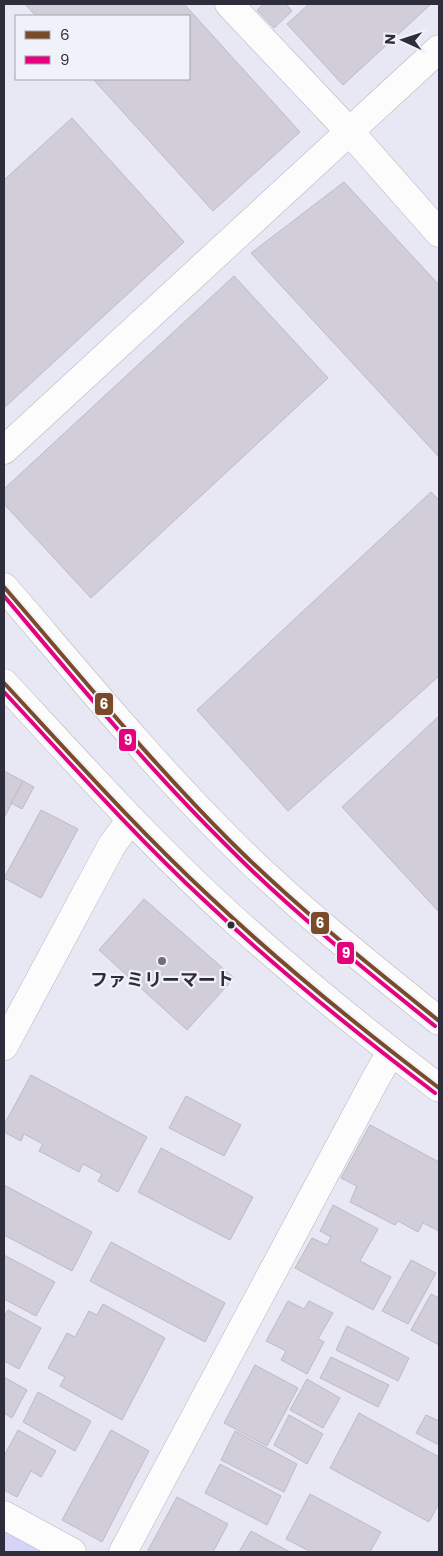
<svg xmlns="http://www.w3.org/2000/svg" width="443" height="1556" viewBox="0 0 443 1556" font-family="Poppins,'Noto Sans JP',sans-serif">
	<rect width="100%" height="100%" fill="#e8e8f4"/>
	<path fill="#d4d4f7" d="M4,1530L45,1552H4Z"/>
	<g fill="#d1ceda" stroke="#bdbac6">
		<path d="M25,4H184L300,132L213,211L93,79H189V16H36Z"/>
		<path d="M264,4H286L292,11L274,28L257,10Z"/>
		<path d="M309,4H431L343,85L287,24Z"/>
		<path d="M72,118L184,242L4,408V180Z"/>
		<path d="M344,182L439,285V457L251,253Z"/>
		<path d="M234,276L328,378L91,598L4,504V489Z"/>
		<path d="M431,492L439,500V676L288,811L197,710Z"/>
		<path d="M439,716V912L342,807Z"/>
		<path d="M4,771L23,781L4,818Z"/>
		<path d="M23,781L34,787L22,809L11,803Z"/>
		<path d="M41,810L78,829L41,898L4,878Z"/>
		<path d="M144,899L234,978L187,1030L99,950Z"/>
		<path d="M31,1075L147,1137L118,1192L98,1181L102,1174L83,1164L79,1172L39,1151L43,1144L24,1134L21,1141L4,1132V1125Z"/>
		<path d="M186,1096L241,1125L224,1156L169,1128Z"/>
		<path d="M370,1125L439,1162V1231L423,1223L418,1232L398,1221L395,1225L350,1202L357,1186L341,1178Z"/>
		<path d="M161,1148L253,1197L230,1240L138,1192Z"/>
		<path d="M4,1185L92,1232L72,1271L4,1235Z"/>
		<path d="M333,1205L378,1229L360,1261L391,1277L373,1310L295,1268L312,1238L327,1245L331,1237L320,1231Z"/>
		<path d="M111,1242L225,1303L205,1342L90,1281Z"/>
		<path d="M4,1255L55,1282L36,1316L4,1299Z"/>
		<path d="M411,1260L436,1273L408,1324L382,1311Z"/>
		<path d="M431,1294L439,1298V1345L411,1330Z"/>
		<path d="M288,1301L304,1309L309,1301L333,1313L318,1339L324,1342L307,1374L281,1360L286,1351L266,1341Z"/>
		<path d="M103,1304L165,1338L122,1420L60,1386L65,1377L48,1368L67,1333L75,1337L89,1311L97,1315Z"/>
		<path d="M8,1310L41,1328L19,1369L4,1361V1317Z"/>
		<path d="M347,1326L409,1358L398,1381L336,1350Z"/>
		<path d="M331,1357L389,1385L378,1407L320,1378Z"/>
		<path d="M255,1365L298,1388L267,1446L224,1423Z"/>
		<path d="M4,1377L27,1390L12,1418L4,1413Z"/>
		<path d="M307,1379L340,1398L323,1428L290,1410Z"/>
		<path d="M38,1392L91,1421L75,1451L23,1422Z"/>
		<path d="M359,1413L439,1457V1503L429,1522L330,1468Z"/>
		<path d="M289,1415L323,1434L307,1464L274,1445Z"/>
		<path d="M426,1415L439,1421V1445L416,1433Z"/>
		<path d="M18,1430L56,1451L41,1477L31,1471L17,1497L4,1490V1456Z"/>
		<path d="M111,1430L149,1451L102,1542L62,1520Z"/>
		<path d="M235,1431L297,1464L284,1492L221,1460Z"/>
		<path d="M220,1464L281,1496L267,1525L205,1493Z"/>
		<path d="M310,1494L381,1532L370,1552H311L286,1539Z"/>
		<path d="M177,1497L228,1524L213,1552H147Z"/>
		<path d="M251,1531L290,1552H239Z"/>
	</g>
	<g fill="none" stroke-linecap="round" stroke-linejoin="round">
		<g stroke="#b5b5c1" stroke-width="29">
			<g id="street">
				<path d="M229,4L350,132L439,233"/>
				<path d="M4,1046L112,845L131,819"/>
				<path d="M4,1515L72,1552"/>
				<path d="M123,1552L376,1078L391,1052"/>
			</g>
		</g>
		<g stroke="#b5b5c1" stroke-width="29">
			<g id="secondary">
				<path d="M4,450L439,49"/>
				<path d="M4,587C78,673 150,761 230,841C295,906 368,964 439,1021"/>
				<path d="M4,683C80,765 156,850 240,925C304,982 371,1037 439,1088"/>
			</g>
		</g>
		<use href="#street" stroke="#fcfcfd" stroke-width="28"/>
		<use href="#secondary" stroke="#fcfcfd" stroke-width="28"/>
		<g stroke="#f1f1f9" stroke-width="8">
			<g id="bus-1">
				<path d="M4,587C78,673 150,761 230,841C295,906 367,963 439,1021"/>
				<path d="M4,683C71,755 137,829 209,896C282,965 360,1028 439,1088"/>
			</g>
		</g>
		<g stroke="#f1f1f9" stroke-width="8">
			<g id="bus-2">
				<path d="M4,596C76,681 147,767 226,845C291,911 363,968 435,1026"/>
				<path d="M4,692C70,763 135,836 206,902C278,970 356,1033 435,1093"/>
			</g>
		</g>
		<use href="#bus-1" stroke="#7a4b2a" stroke-width="4"/>
		<use href="#bus-2" stroke="#e5007d" stroke-width="4"/>
	</g>
	<circle fill="#2d2d3c" stroke="#f1f1f9" stroke-width="2" cx="231" cy="925" r="4.5"/>
	<circle fill="#6e6e7c" stroke="#f1f1f9" stroke-width="2" cx="162" cy="961" r="5"/>
	<g text-anchor="middle" stroke-width="4.5" stroke-linejoin="round" paint-order="stroke">
		<g font-size="18" font-weight="bold" fill="#2d2d3c" stroke="#f1f1f9">
			<text x="162" y="986">ファミリーマート</text>
		</g>
	</g>
	<g stroke="#f1f1f9" stroke-width="2">
		<rect x="94" y="692" width="20" height="24" rx="5" fill="#7a4b2a"/>
		<rect x="118" y="728" width="19" height="24" rx="5" fill="#e5007d"/>
		<rect x="310" y="911" width="20" height="24" rx="5" fill="#7a4b2a"/>
		<rect x="336" y="941" width="19" height="24" rx="5" fill="#e5007d"/>
	</g>
	<g font-size="14" text-anchor="middle" font-weight="bold" fill="#fff">
		<text x="104" y="709">6</text>
		<text x="128" y="745">9</text>
		<text x="320" y="928">6</text>
		<text x="346" y="958">9</text>
	</g>
	<rect width="443" height="1556" fill="none" stroke="#2d2d3c" stroke-width="10"/>
	<rect x="15" y="15" width="175" height="65" fill="#f1f1f9" stroke="#a3a3ad"/>
	<rect x="25" y="31" width="25" height="8" fill="#7a4b2a" stroke="#a3a3ad"/>
	<text x="60" y="40" font-size="15" fill="#2d2d3c">6</text>
	<rect x="25" y="56" width="25" height="8" fill="#e5007d" stroke="#a3a3ad"/>
	<text x="60" y="65" font-size="15" fill="#2d2d3c">9</text>
	<g transform="translate(403 40) rotate(273)" stroke="#f1f1f9" stroke-width="4" paint-order="stroke">
	<path d="M0-4L9 19L0 12L-9 19Z" fill="#2d2d3c"/>
	<text y="-8" font-size="14" font-weight="bold" text-anchor="middle" fill="#2d2d3c">N</text>
	</g>
</svg>
